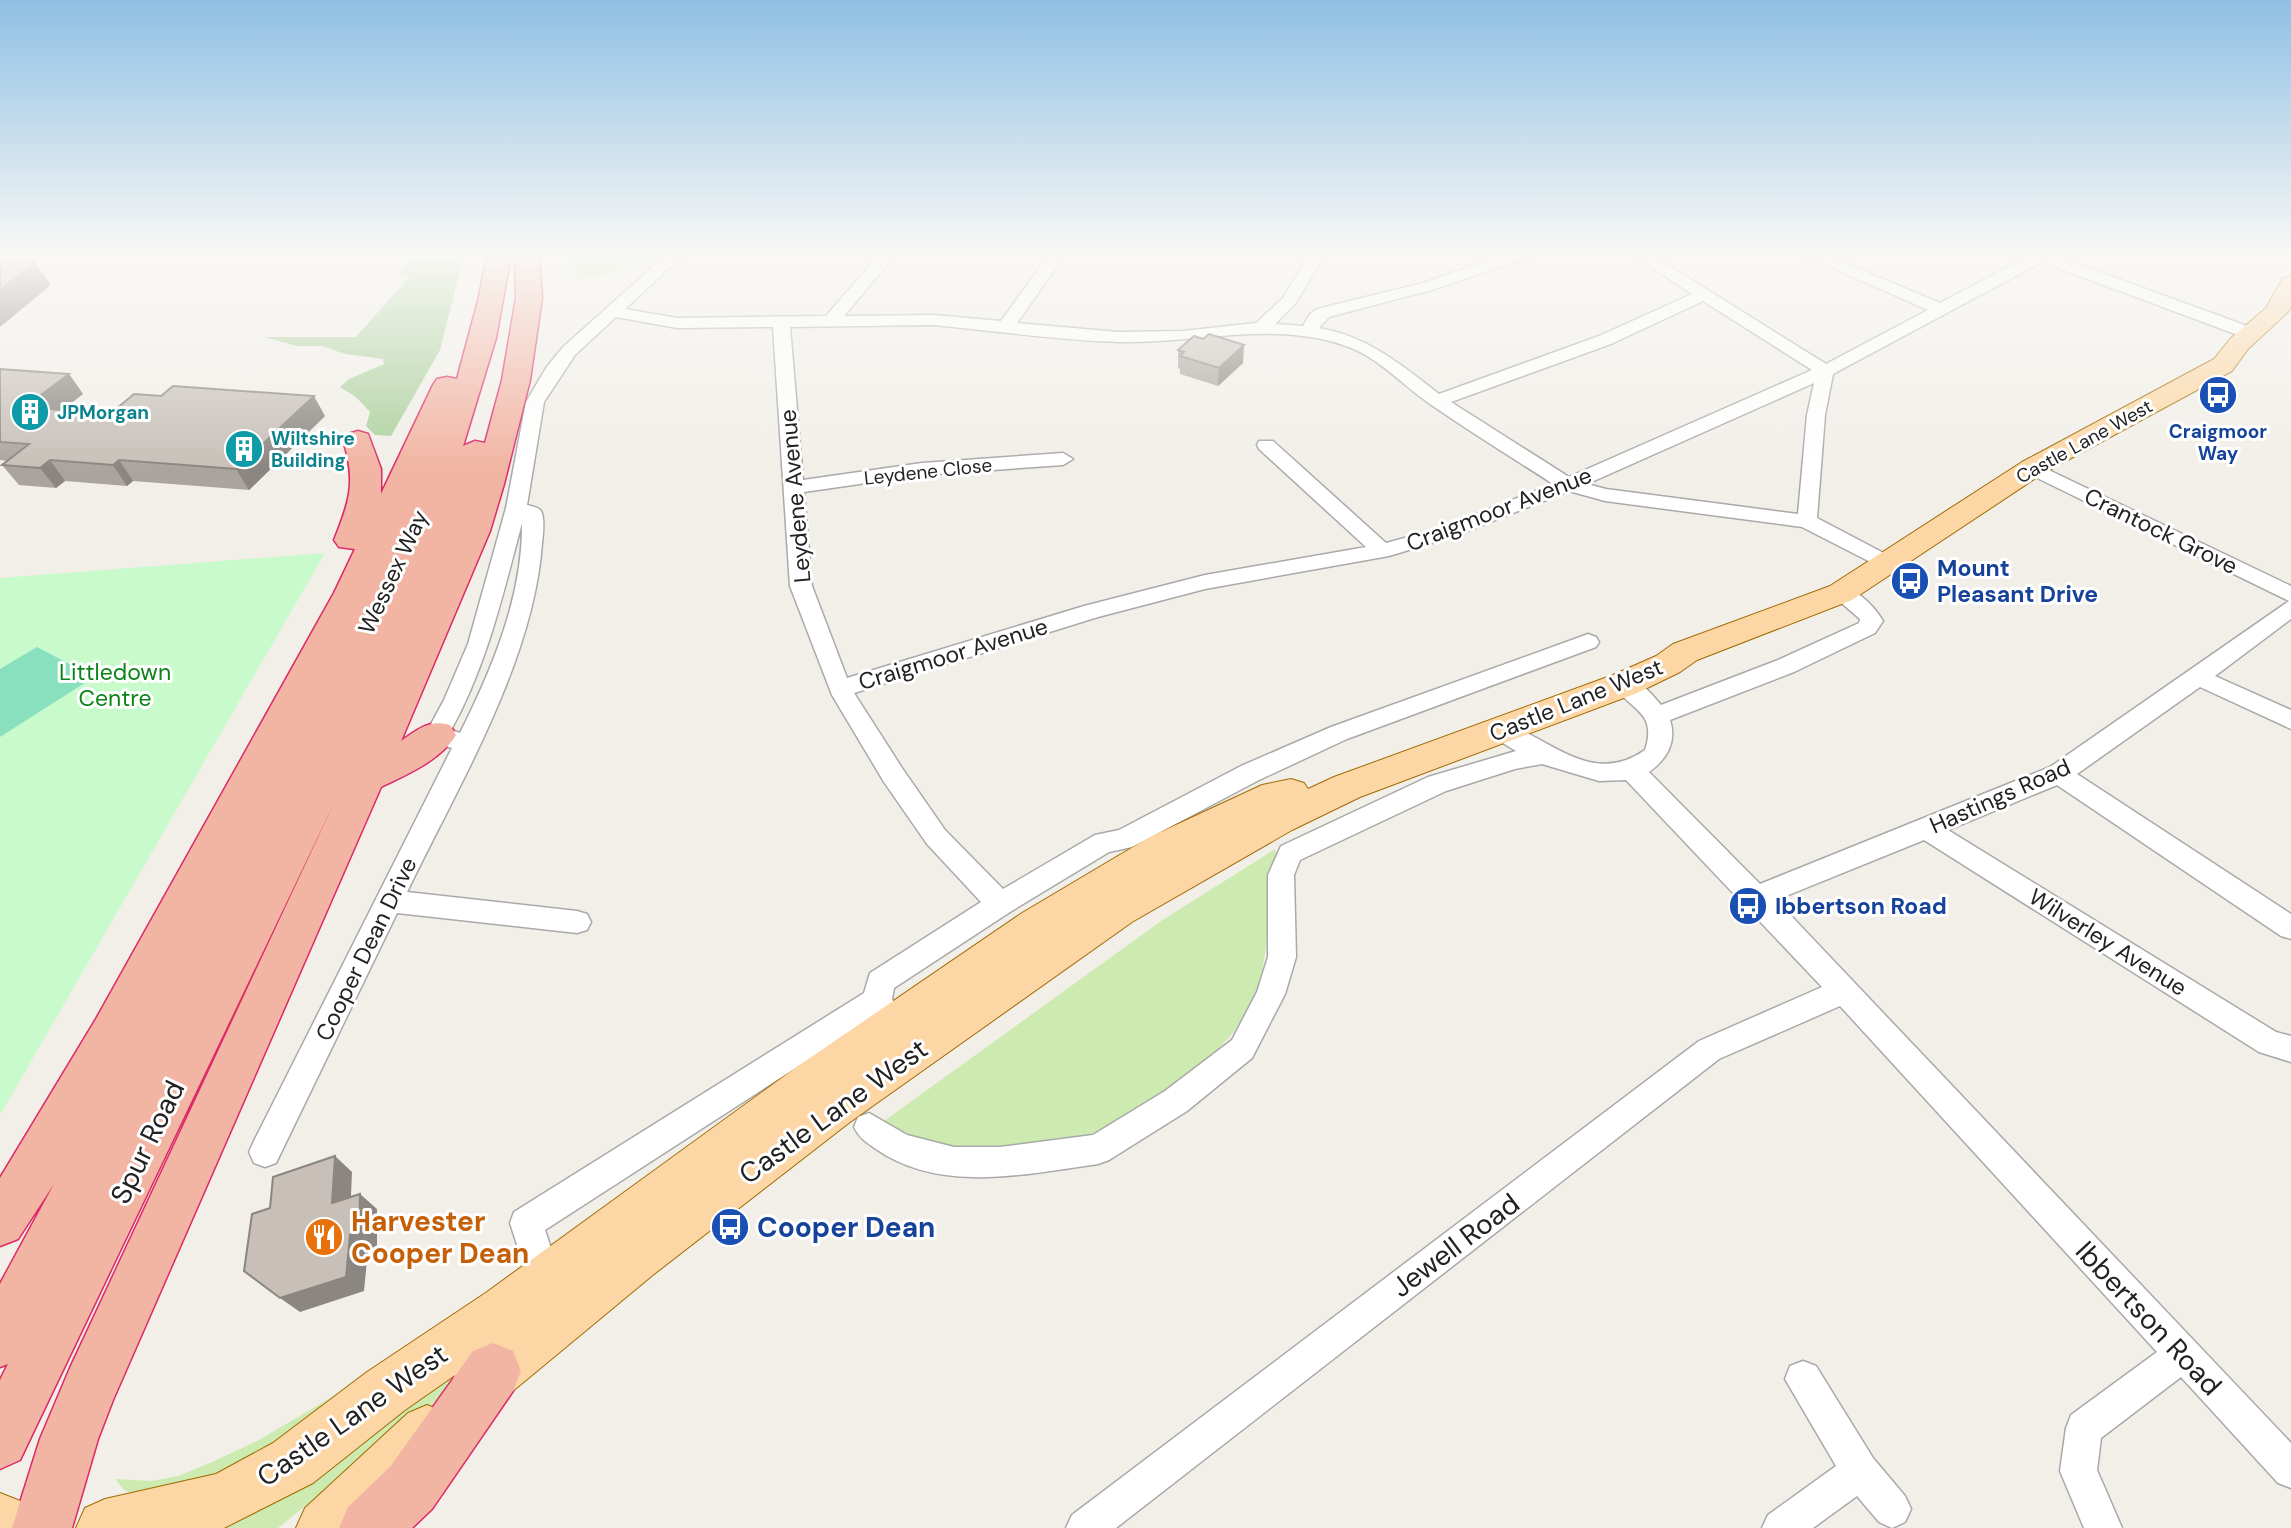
<svg xmlns="http://www.w3.org/2000/svg" width="2291" height="1528" viewBox="0 0 2291 1528" font-family="'DM Sans',sans-serif">
	<rect width="100%" height="100%" fill="#f2efe9"/>
	<g fill="#cdebb0">
		<path d="M571,255H654C629,270 605,278 575,278Z"/>
		<path d="M1275,849L1278,858C1275,879 1271,900 1269,921C1265,955 1263,987 1244,1017C1215,1065 1124,1127 1070,1141C1037,1150 1004,1149 970,1148C941,1148 904,1143 880,1124L1161,921Z"/>
		<path d="M486,1342L494,1355L278,1528H208Z"/>
		<path d="M424,1343L235,1475L138,1496L124,1490L115,1479L151,1481L178,1476L212,1462L257,1441Z"/>
	</g>
	<path fill="#add19e" d="M414,255H464L440,350L391,436L375,435L366,426L370,412L356,397L340,387L349,379L384,364L383,359L345,354L322,346H297L264,337H356L410,276L398,275Z"/>
	<path fill="#c8facc" d="M325,553L0,1115V578Z"/>
	<path fill="#88e0be" d="M37,647L94,677L0,737V669Z"/>
	<g fill="none" stroke-linecap="round" stroke-linejoin="round">
		<g stroke="#a9a9a9" stroke-width="3">
			<g id="minor">
				<path d="M666,255H683L625,309L677,318L826,316L879,255H895L844,316L934,315L1001,321L1049,255H1065L1017,323L1118,332L1183,331L1256,323L1283,298L1309,255H1325L1295,304L1275,324L1303,326L1310,314L1317,309L1423,283L1505,255H1529L1526,258L1435,289L1329,317L1319,328C1367,336 1402,365 1439,394L1599,336L1692,294L1633,255H1652L1826,364L1928,310L1803,255H1825L1940,303L2031,255H2053L2258,330L2260,334L2252,339L2246,338L2042,262L1833,374L1825,415L1817,518L1895,559L1898,564L1895,569L1888,571L1802,527L1605,501L1569,491L1455,536L1389,556L1205,589L1098,617L854,693L902,768L945,830L1003,889L1095,835L1119,830L1241,766L1331,727L1580,637L1588,634L1596,637L1599,642L1596,647L1347,739L1259,780L1132,847L1109,852L1010,912L894,988L892,999L908,1027L903,1036L893,1040L883,1036L873,1018L545,1230L561,1279L556,1291L544,1296L532,1291L510,1223L514,1212L864,993L870,973L981,902L927,844L884,782L832,695L790,586L773,327L677,328L616,317L575,355L544,402L527,505C531,506 538,507 541,511C545,518 543,535 542,543C534,661 458,786 407,892L577,911L587,914L591,922L587,930L577,933L397,913L276,1163L265,1167L254,1163L249,1152L254,1141L452,748L429,741L425,735L444,700L468,644L506,508L526,402L546,368L563,347ZM1703,301L1812,370L1569,477L1451,402L1611,344ZM934,325C995,331 1058,340 1119,342C1194,344 1273,320 1346,346C1379,357 1404,387 1433,406C1472,433 1513,458 1553,484L1441,528L1386,543L1273,441H1259L1257,445L1259,449L1366,547L1205,575L1084,606L847,678L812,586L804,492L922,475L1063,465L1073,459L1063,453L922,463L803,480L790,327ZM1814,383L1807,415L1798,514L1606,489L1587,484ZM522,523C523,596 492,669 460,733L451,730C487,665 503,594 522,523Z"/>
				<path d="M2032,462L2291,586V619L2215,676L2291,710V729L2200,687L2077,774L2291,914V939L2281,936L2057,785L1948,830L2276,1032L2291,1036V1062L2259,1052L1924,840L1776,900L2291,1443V1488L2278,1483L2181,1377L2101,1438L2097,1470L2122,1528H2084L2060,1471L2066,1428L2071,1415L2157,1352L1840,1006L1719,1059L1116,1528H1066L1072,1515L1699,1041L1822,987L1626,780L1599,781L1542,764L1515,769L1446,791L1300,860L1294,875L1296,957L1285,994L1252,1058L1187,1111L1109,1160L1098,1164C1026,1174 941,1194 876,1149C866,1142 859,1138 854,1127L858,1117L869,1113L907,1135L954,1147H1000L1093,1135L1165,1091L1232,1040L1257,992L1268,957V875L1281,846L1428,777L1516,751L1493,737L1489,731L1493,725L1501,722C1550,737 1591,788 1645,750C1658,710 1629,711 1613,684L1617,678C1635,673 1650,692 1661,705L1778,660L1859,623L1860,619L1830,593L1833,588C1853,583 1874,606 1883,621L1875,633L1794,672L1670,720C1677,742 1667,759 1649,772L1760,884L2050,767L2289,601L2025,472L2022,468Z"/>
				<path d="M1803,1361L1816,1366L1873,1458L1905,1496L1911,1509L1905,1522L1892,1528L1879,1522L1857,1496L1813,1528H1762L1768,1515L1836,1466L1785,1379L1790,1366Z"/>
			</g>
		</g>
		<g stroke="#a06b00" stroke-width="2">
			<g id="primary">
				<path d="M2291,276V307L2288,312L2248,349L2232,371L2042,474L1852,600L1697,660L1680,672L1637,693L1360,797L1292,830L1132,922L850,1122L654,1274L496,1405L477,1413L458,1405L450,1386L455,1375L405,1410L313,1483L224,1528H76L85,1508L105,1499L216,1474L273,1443L367,1372L487,1292L801,1064L1022,913L1150,837L1262,785L1291,779L1304,783L1308,789L1334,777L1613,675L1656,656L1673,644L1830,586L2022,462L2214,359L2230,339L2266,308L2283,278Z"/>
				<path d="M427,1405L446,1413L454,1432L446,1451L366,1528H296L305,1508L408,1413Z"/>
				<path d="M0,1493L38,1508L47,1528H0Z"/>
			</g>
		</g>
		<g stroke="#dc2a67" stroke-width="3">
			<g id="trunk">
				<path d="M487,255H511L496,338L463,446L475,441L485,443L502,380L516,298L515,255H539L542,298L530,380L504,484L490,531L401,741C418,729 430,719 450,725L456,735C441,760 406,775 381,787L113,1400L98,1439L72,1528H12L40,1439L70,1368L335,801L20,1460L0,1469V1380L8,1364L0,1367V1284L54,1184L18,1239L0,1246V1178L96,1019L334,593L355,549L339,547L334,540C350,501 356,481 343,440L348,434L358,431L368,434L381,469V494L433,385L437,379L447,377L457,379L479,297Z"/>
				<path d="M493,1343L513,1351L521,1371L513,1391L432,1509L412,1528H339L348,1507L390,1467L473,1351Z"/>
			</g>
		</g>
		<use href="#minor" fill="#fff" fill-rule="evenodd"/>
		<use href="#primary" fill="#fcd6a4" fill-rule="evenodd"/>
		<use href="#trunk" fill="#f2b4a3" fill-rule="evenodd"/>
	</g>
	<g fill="#aba49e">
		<path d="M1178,350L1243,363L1218,386L1180,374V369L1178,368Z"/>
		<path d="M0,369L69,374L83,394L62,410L110,414L325,416L249,490L133,481L127,486L65,481L56,488L19,485L2,465L7,461L0,460Z"/>
	</g>
	<g fill="#8b8681">
		<path d="M35,262L51,285L0,327V290Z"/>
		<path d="M1244,345L1243,363L1218,386L1219,368Z"/>
		<path d="M69,374L83,394L40,427L25,407Z"/>
		<path d="M314,396L325,416L249,490L236,469Z"/>
		<path d="M50,460L65,481L56,488L40,468Z"/>
		<path d="M119,460L133,481L127,486L113,465Z"/>
		<path d="M335,1156L352,1172L350,1218L332,1203Z"/>
		<path d="M360,1194L377,1209V1246L368,1250L364,1291L300,1312L280,1298L350,1235Z"/>
	</g>
	<g fill="#c7bfb8" stroke="#8b8681" stroke-width="2">
		<path d="M0,262H35L0,290Z"/>
		<path d="M1209,334L1244,345L1219,368L1180,356L1184,352L1178,350L1194,336L1203,339Z"/>
		<path d="M0,369L69,374L25,407L110,414L134,394L161,396L173,386L314,396L236,469L119,460L113,465L50,460L40,468L2,465L29,444L0,442Z"/>
		<path d="M335,1156L332,1203L360,1194L359,1231L350,1235L346,1277L280,1298L244,1271L252,1214L270,1208L273,1177Z"/>
	</g>
	<linearGradient id="sky" x2="0" y2="1"><stop stop-color="#8fc0e4"/><stop offset="0.54" stop-color="#f9f8f5"/><stop offset="1" stop-color="#f9f8f5" stop-opacity="0"/></linearGradient>
	<rect width="2291" height="469" fill="url(#sky)"/>
	<defs>
		<g id="bus-disc" transform="scale(2.0125)"><circle r="9.5" fill="#1a4fb4" stroke="#fff"/><path d="M-5-6H5V4H4V6H2V4H-2V6H-4V4H-5ZM-3.5-4V0h7V-4ZM-3.5 1.2v1.5H-2V1.2ZM2 1.2v1.5H3.5V1.2Z" fill="#fff"/></g>
		<g id="building-disc" transform="scale(2.0125)"><circle r="9.5" fill="#0f9aa8" stroke="#fff"/><path d="M-4-6H4V6H1V3H-1V6H-4ZM-2.5-4.3h1.7v1.8h-1.7ZM.8-4.3h1.7v1.8H.8ZM-2.5-1h1.7V.8h-1.7ZM.8-1h1.7V.8H.8Z" fill="#fff"/></g>
		<g id="restaurant-disc" transform="scale(2.0125)"><circle r="9.5" fill="#e8710a" stroke="#fff"/><path d="M-5-6h1v4h1v-4h1v4h1v-4h1v5L-1.5 .5V6h-2V.5L-5-1ZM5-6V6H3V1.5H1.5Q1.5-4 5-6Z" fill="#fff"/></g>
	</defs>
	<g fill-rule="evenodd">
		<use href="#bus-disc" x="2218" y="395"/>
		<use href="#building-disc" x="30" y="412"/>
		<use href="#building-disc" x="244" y="449"/>
		<use href="#bus-disc" x="1910" y="581"/>
		<use href="#bus-disc" x="1748" y="906"/>
		<use href="#bus-disc" x="730" y="1227"/>
		<use href="#restaurant-disc" x="324" y="1237"/>
	</g>
	<g text-anchor="middle" stroke-width="6" stroke-linejoin="round" paint-order="stroke">
		<g font-size="19" font-weight="bold" fill="#0d838f" stroke="#fff" text-anchor="start">
			<text x="57" y="419">JPMorgan</text>
			<text x="271" y="445">Wiltshire<tspan x="271" dy="22">Building</tspan></text>
		</g>
		<g font-size="19" font-weight="bold" fill="#164399" stroke="#fff">
			<text x="2218" y="438">Craigmoor<tspan x="2218" dy="22">Way</tspan></text>
		</g>
		<g font-size="19" fill="#222" stroke="#fff">
			<text transform="translate(2084 441) rotate(-29)" y="7">Castle Lane West</text>
			<text transform="translate(928 471) rotate(-6)" y="7">Leydene Close</text>
		</g>
		<g font-size="23" fill="#222" stroke="#fff">
			<text transform="translate(795 496) rotate(-95)" y="8">Leydene Avenue</text>
			<text transform="translate(1499 509) rotate(-21)" y="8">Craigmoor Avenue</text>
			<text transform="translate(2161 531) rotate(26)" y="8">Crantock Grove</text>
			<text transform="translate(393 572) rotate(-65)" y="8">Wessex Way</text>
			<text transform="translate(953 654) rotate(-17)" y="8">Craigmoor Avenue</text>
			<text transform="translate(1576 700) rotate(-22)" y="8">Castle Lane West</text>
			<text transform="translate(2000 796) rotate(-24)" y="8">Hastings Road</text>
			<text transform="translate(2108 942) rotate(32)" y="8">Wilverley Avenue</text>
			<text transform="translate(366 949) rotate(-64)" y="8">Cooper Dean Drive</text>
		</g>
		<g font-size="23" font-weight="bold" fill="#164399" stroke="#fff" text-anchor="start">
			<text x="1937" y="576">Mount<tspan x="1937" dy="26">Pleasant Drive</tspan></text>
			<text x="1775" y="914">Ibbertson Road</text>
		</g>
		<g font-size="23" fill="#0c8416" stroke="#fff">
			<text x="115" y="680">Littledown<tspan x="115" dy="26">Centre</tspan></text>
		</g>
		<g font-size="28" fill="#222" stroke="#fff">
			<text transform="translate(833 1111) rotate(-36)" y="10">Castle Lane West</text>
			<text transform="translate(147 1142) rotate(-64)" y="10">Spur Road</text>
			<text transform="translate(1455 1245) rotate(-37)" y="10">Jewell Road</text>
			<text transform="translate(2149 1318) rotate(47)" y="10">Ibbertson Road</text>
			<text transform="translate(352 1415) rotate(-35)" y="10">Castle Lane West</text>
		</g>
		<g font-size="28" font-weight="bold" fill="#c56008" stroke="#fff" text-anchor="start">
			<text x="351" y="1231">Harvester<tspan x="351" dy="32">Cooper Dean</tspan></text>
		</g>
		<g font-size="28" font-weight="bold" fill="#164399" stroke="#fff" text-anchor="start">
			<text x="757" y="1237">Cooper Dean</text>
		</g>
	</g>
</svg>
